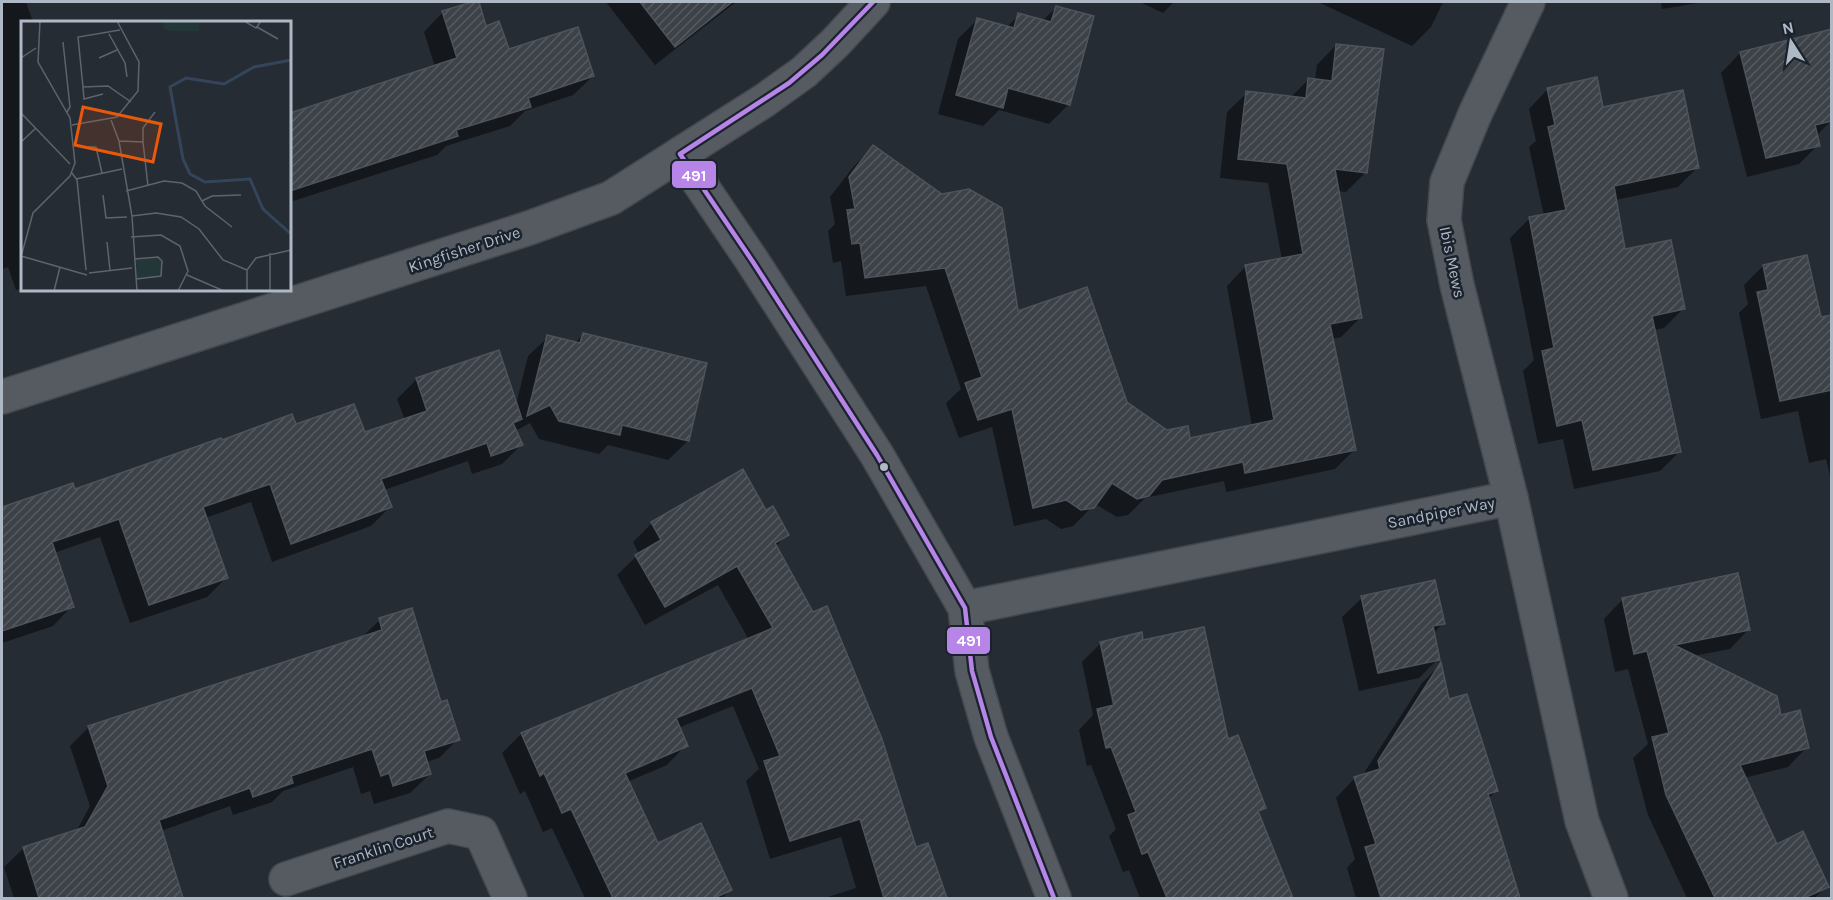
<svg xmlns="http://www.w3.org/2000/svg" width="1833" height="900" viewBox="0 0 1833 900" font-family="Karla,sans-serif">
	<defs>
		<pattern id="building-hatch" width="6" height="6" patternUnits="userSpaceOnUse" patternTransform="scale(1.5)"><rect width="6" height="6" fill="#3d4248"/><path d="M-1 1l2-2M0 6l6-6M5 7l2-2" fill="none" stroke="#565b61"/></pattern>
	</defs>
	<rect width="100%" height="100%" fill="#262c33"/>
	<g fill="#0007" fill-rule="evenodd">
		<path d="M2,2H26L33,22H22V288L16,290L8,267L2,269Z"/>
		<path d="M477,2L485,28L508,51L593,76L573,95L525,111L510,126L446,146L437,155L290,202V115L435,67L424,32L443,12Z"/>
		<path d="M606,2H736L655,65Z"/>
		<path d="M1140,2H1174L1163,13Z"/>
		<path d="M1318,2H1443L1431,27L1412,46Z"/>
		<path d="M1661,2H1705L1662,9Z"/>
		<path d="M1056,8L1069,104L1049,124L999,110L983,126L938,114L958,39L978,19L1007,27L1019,15L1042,21Z"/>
		<path d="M1336,45L1366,172L1346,192L1337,191L1361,317L1341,337L1331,339L1355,449L1335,469L1226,492L1224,481L1145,498L1128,515L1117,517L1095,504L1073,526L1061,529L1046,519L1014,526L992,427L959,438L946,403L961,389L926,286L846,296L841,261L833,263L828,231L835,224L830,197L854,166L874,147L1017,313L1125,403L1167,432L1189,439L1252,426L1227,286L1246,266L1282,260L1268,183L1220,178L1227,112L1247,93L1290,98L1309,79L1315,80L1317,65Z"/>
		<path d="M1740,53L1832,120L1816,136L1818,145L1799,164L1747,177L1721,73Z"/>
		<path d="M1548,89L1602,108L1698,167L1678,187L1615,200L1624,250L1684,308L1664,328L1654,330L1679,452L1660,471L1574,489L1563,439L1538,444L1523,371L1534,360L1510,238L1529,219L1544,216L1529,147L1536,141L1529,109Z"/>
		<path d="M1763,266L1820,319L1832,316V484L1826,459L1809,463L1798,411L1761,419L1739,313L1748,304L1744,285Z"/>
		<path d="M583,335L688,441L668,460L608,445L599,454L539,439L530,423L515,431L521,445L502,464L472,474L468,461L384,490L390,507L371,526L272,562L251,502L205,518L226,578L207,597L130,623L100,537L54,553L72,606L53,626L2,643V508L72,485L74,490L221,442L295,426L364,434L405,420L397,399L417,379L516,405L528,356L548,337L575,343Z"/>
		<path d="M765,512L787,535L775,547L915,849L927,845L945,898H825L856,888L841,837L770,859L746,781L759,769L733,706L678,728L686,745L667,765L627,782L657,845L730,890L722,898H585L552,828L543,832L525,791L520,794L502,753L521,734L749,640L718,585L645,625L617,575L639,554L633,542L652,523Z"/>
		<path d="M1362,598L1443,623L1433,634L1438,659L1419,678L1359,691L1342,617Z"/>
		<path d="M1623,599L1749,629L1730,649L1693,656L1780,716L1807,747L1788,767L1744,778L1776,846L1827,886L1815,898H1687L1648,815L1633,758L1648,744L1628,669L1615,672L1604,619Z"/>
		<path d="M380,620L440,704L458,739L439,758L426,762L430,774L410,793L374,804L370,791L361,794L353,767L283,791L272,802L233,815L230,806L161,831L181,898H14L4,867L24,848L76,832L90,806L70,746L89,727L361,638Z"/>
		<path d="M1142,642L1227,741L1264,807L1257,814L1291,898H1140L1129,870L1123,872L1109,836L1116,829L1091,765L1087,766L1079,730L1093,715L1082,662L1101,643ZM1102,655H1105L1117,712L1114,713Z"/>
		<path d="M1440,665L1448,701L1496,791L1488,799L1518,898H1356L1347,868L1355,859L1336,798L1355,778L1362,776L1422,683Z"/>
	</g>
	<g fill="url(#building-hatch)" stroke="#4e535b" stroke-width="1.5">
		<path d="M472,2H479L486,26L499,21L509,49L578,27L594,76L528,98L531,107L456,130L458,136L290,191V113L457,58L442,11Z"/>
		<path d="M640,2H732L675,47Z"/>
		<path d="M1056,6L1094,16L1070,105L1008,88L1003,108L956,95L977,18L1014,28L1018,13L1051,22Z"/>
		<path d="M1832,29V121L1815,125L1820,146L1766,158L1740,52Z"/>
		<path d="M1336,44L1384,49L1367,173L1335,169L1362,318L1330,324L1356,450L1245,473L1243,462L1162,480L1149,496L1137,499L1112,483L1094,508L1081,510L1066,500L1033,508L1012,409L978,420L965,383L982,377L945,268L865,278L860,243L852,244L847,210L855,209L849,177L873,145L942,194L969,189L1002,208L1018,311L1087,287L1127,402L1167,430L1188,426L1190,438L1274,420L1245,265L1303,254L1287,164L1238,159L1246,91L1306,98L1308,78L1332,81Z"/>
		<path d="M1597,77L1603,107L1683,90L1699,168L1614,186L1625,249L1671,240L1685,309L1652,316L1681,452L1593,470L1582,420L1557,426L1542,351L1554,348L1529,217L1566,210L1548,127L1555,125L1547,88Z"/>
		<path d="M1807,255L1821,317L1832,315V390L1780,401L1757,292L1768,290L1763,265Z"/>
		<path d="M583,333L707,363L689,441L622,425L620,435L559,421L550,405L527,416L547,335L580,343Z"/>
		<path d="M499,350L522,419L513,423L523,445L491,456L487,443L381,479L392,507L291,544L270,484L203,507L228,578L149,605L119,519L52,542L74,607L2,631V507L73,483L75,489L221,438L222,440L292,414L296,424L354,404L365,432L427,411L416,378Z"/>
		<path d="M743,469L766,510L773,506L789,535L775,543L813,612L827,606L882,739L916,847L928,843L947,898H884L860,819L790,841L764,761L780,756L752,688L676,718L688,746L625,773L658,843L701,823L732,890L714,898H613L571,809L562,813L544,773L540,776L521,733L773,628L737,566L665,607L635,555L661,540L651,522Z"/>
		<path d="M1738,573L1750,630L1674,645L1777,696L1781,715L1800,710L1809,748L1740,765L1777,844L1803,831L1829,887L1804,898H1715L1666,795L1652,737L1669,733L1647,651L1634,654L1622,598Z"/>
		<path d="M1435,580L1445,624L1433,626L1440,660L1378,673L1361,596Z"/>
		<path d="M412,608L441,702L447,700L460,740L424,751L431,774L393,786L389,773L381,776L372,749L291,776L293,783L253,797L250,788L159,820L183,898H39L23,847L85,827L108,786L88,726L382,630L379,618Z"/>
		<path d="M1204,627L1228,739L1238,735L1266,808L1258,811L1293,898H1167L1148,852L1142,854L1128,815L1136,812L1111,747L1106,748L1097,709L1114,705L1100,642L1142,632L1143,640Z"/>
		<path d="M1441,662L1449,699L1467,694L1498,791L1488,794L1520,898H1381L1365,847L1376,844L1354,777L1380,769L1378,761Z"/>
	</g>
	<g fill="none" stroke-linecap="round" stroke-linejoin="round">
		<g stroke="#44484e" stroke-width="36">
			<g id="minor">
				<path d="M680,154L753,262L877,455L965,608L972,671L991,737L1054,898"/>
				<path d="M2,397L529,228L611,198L765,100L804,72L835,43L873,2"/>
				<path d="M1511,498L1457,285L1444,220L1447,182L1475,114L1528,2"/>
				<path d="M965,608L1511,498L1582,821L1611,898"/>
				<path d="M286,879L448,826L481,833L510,898"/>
			</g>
		</g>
		<use href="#minor" stroke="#565a61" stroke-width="33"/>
		<g stroke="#1a222d" stroke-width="9">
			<path id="bus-1" d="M873,2L822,55L789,83L680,154L753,262L877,455L965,608L972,671L991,737L1054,898"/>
		</g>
		<use href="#bus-1" stroke="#b784e8" stroke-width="4.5"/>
	</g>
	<circle fill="#afb8c5" stroke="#1a222d" stroke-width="2" cx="884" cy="467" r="5"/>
	<g text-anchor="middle" stroke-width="5" stroke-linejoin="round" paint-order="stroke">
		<g font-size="16" fill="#afb8c5" stroke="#1a222d">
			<text transform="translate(464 249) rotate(-18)" y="6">Kingfisher Drive</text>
			<text transform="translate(1453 262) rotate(78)" y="6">Ibis Mews</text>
			<text transform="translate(1441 512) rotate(-11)" y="6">Sandpiper Way</text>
			<text transform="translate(383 847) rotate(-18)" y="6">Franklin Court</text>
		</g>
	</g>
	<g transform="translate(21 21)">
		<rect width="270" height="270" fill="#262c33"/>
		<path d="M143,0H178V10H149L142,7ZM139,237L142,253L115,258L117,247L113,238Z" fill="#233638"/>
		<path fill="none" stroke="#34455b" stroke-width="3" d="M270,39L233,46L203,63L165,57L149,66L162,138L169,153L184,161L229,158L242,188L270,213"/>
		<path fill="none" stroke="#5d646d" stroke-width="1.5" d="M223,0L235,7L240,0M236,6L257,18M99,9L57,16L62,66L87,65L110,81M88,13L104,42L106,56M42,21L49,86L46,91M0,37L15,27M78,37L96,29M62,66L63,78L82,73M0,92L49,143M90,99L98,120L111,195L116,270M51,104L96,96L117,70L118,41L96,0M98,120L122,121L127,165M0,121L15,107M122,121V107L134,91M67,126H75L81,152M51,152L56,159L65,249M55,158L101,148M105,170L143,160L161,162L175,170L184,185L211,206M82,174L85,197L106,196M181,180L191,175L220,174M111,195L135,192L160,196L178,208L202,239L226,249M110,216L140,214L159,225L167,250L157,270M86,221L89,249M249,232V270M0,235L66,254M0,236L12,192L49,155L54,142L49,97L17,41L19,0M113,238L137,236L141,240L140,255L115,258M68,252L111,247M166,254L203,270M33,270L39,246M226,270V249L235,237L270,229"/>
		<path fill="#e8590c" fill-opacity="0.15" stroke="#e8590c" stroke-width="3" d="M62,86L140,103L132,141L54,124Z"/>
		<rect width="270" height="270" fill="none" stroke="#afb8c5" stroke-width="3"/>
	</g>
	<g stroke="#1a222d" stroke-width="2">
		<rect x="671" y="160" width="46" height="29" rx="6" fill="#b784e8"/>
		<rect x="946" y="626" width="45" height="29" rx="6" fill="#b784e8"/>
	</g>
	<g font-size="16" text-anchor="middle" font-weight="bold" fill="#fff">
		<text x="694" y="181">491</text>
		<text x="969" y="646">491</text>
	</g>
	<rect width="1833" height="900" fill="none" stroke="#afb8c5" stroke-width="6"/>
	<g transform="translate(1791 42) rotate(348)" stroke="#1a222d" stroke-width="4.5" paint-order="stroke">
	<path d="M0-4.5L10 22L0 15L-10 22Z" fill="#afb8c5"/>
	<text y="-9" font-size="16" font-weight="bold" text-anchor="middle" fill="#afb8c5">N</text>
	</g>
</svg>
